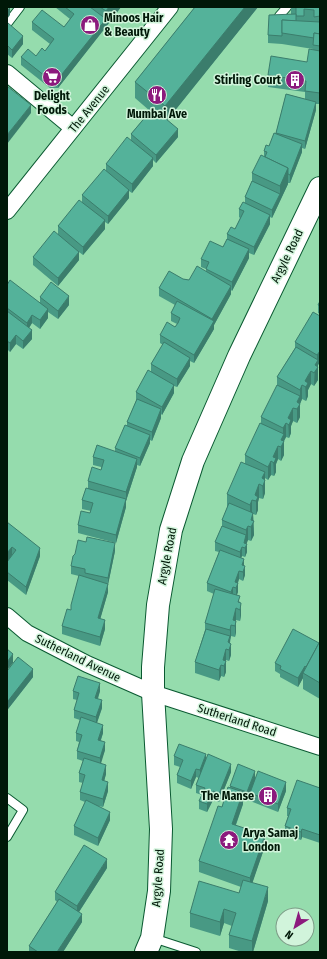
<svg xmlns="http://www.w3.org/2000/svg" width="327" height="959" viewBox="0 0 327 959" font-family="'Fira Sans Condensed',sans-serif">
	<rect width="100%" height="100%" fill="#95dcad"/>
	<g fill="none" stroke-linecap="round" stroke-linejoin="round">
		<g stroke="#0a5931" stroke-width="10">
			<g id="lane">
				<path d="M279,16L287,7"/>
				<path d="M7,24L20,7"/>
				<path d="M7,798L23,810L7,837"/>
				<path d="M153,938L196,952"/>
			</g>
		</g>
		<g stroke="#0a5931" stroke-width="18">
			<g id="street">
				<path d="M7,73L73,128"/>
				<path d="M7,211L170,7"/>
				<path d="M7,616L27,633L87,664L153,693L320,747"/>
			</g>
		</g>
		<g stroke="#0a5931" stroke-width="24">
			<path id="secondary" d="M146,952L152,938L159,891L161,829L153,693V667L158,605L171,530L193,461L239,356L320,188"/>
		</g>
		<use href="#lane" stroke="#fff" stroke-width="8"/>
		<use href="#street" stroke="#fff" stroke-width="16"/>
		<use href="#secondary" stroke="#fff" stroke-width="22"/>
	</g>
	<g fill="#489984">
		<path d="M55,7H121L58,88H50L21,65V57L36,56L45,51L50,44L32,30V22L64,27L70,19Z"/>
		<path d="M195,7H258L167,120L178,137L156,163L153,160V166L132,193L129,191V198L108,224L105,222V229L83,255L79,252V260L58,286L33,265V257L58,234V226L82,203V195L106,171V164L131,140V134L150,111L135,98V82Z"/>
		<path d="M291,7H320V104H316V110L305,149L302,148V152L290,183H288V184L272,218L270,217V224L254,255L249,253V258L232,291L231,290V294L214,325V329L194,363L190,361V366L177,387L174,386V393L162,415L161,414V418L152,441L150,440V443L140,466L137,465V467L126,501V507L116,543L78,533V525L90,513L91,511L82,509V500L88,489V481L101,470V467L93,465V457L115,452V448L127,425V422L136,401V392L151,372V364L163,345L160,343V335L175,327L177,324L171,321V313L175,305L159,296V288L183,279L189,280L206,271V269L201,267V259L223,247L227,239V234L235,229L240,218L239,217V209L245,203V197L252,181V173L264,156V151L269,146L276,133L286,94L305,99V92L268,87V75L307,62L313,50V49L282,44L268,43V35L291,14Z"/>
		<path d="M7,24L23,44L12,58L7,54Z"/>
		<path d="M7,285L40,303V297L69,305L58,319L48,312V318L40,329L32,323L29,328L32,339L23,349L16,344L10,352L8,350V353L7,354Z"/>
		<path d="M320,301V314L318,313V305Z"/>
		<path d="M320,316V362L318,365V380L314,386L311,384L308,390V396L306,401L302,399L300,404V417L297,423L293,421L291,426V433L289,438L286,437L284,441V455L281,461L278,459L276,464V472L274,476L271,475L268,480L265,478V493L263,499L259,498L258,502V510L256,515L253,514L254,535L251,541L248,540L246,543L247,552L245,557L242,556L241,558L244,566L245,575L243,581L239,579L238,583V592L237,595L240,603L241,615L240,621L236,620V632L235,637L231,636L230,643L231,655L229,661L226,660V672L224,677L221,676L219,681L195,673V662L205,630V623L214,594L207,591V583L219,552L215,551V542L222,526V520L227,508V494L245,464V455L261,424V417L277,386V377L295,348V342Z"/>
		<path d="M7,522L40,556L26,595L7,580Z"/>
		<path d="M115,551L108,584V592L100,619L105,629L100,646L62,634V626L71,610L79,576L71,574V566Z"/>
		<path d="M320,644V699L303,689V678L298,687L280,677V674L275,671V663Z"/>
		<path d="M7,671L33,677L8,709L7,708Z"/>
		<path d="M73,691H100L98,699L102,708L97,723L103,733L101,740L105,750L100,764L106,774L104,781L108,791L103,807L98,806L110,820L98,846L74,835V826L85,802L80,800V792L83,783L79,782V773L83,761L77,759V751L79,742L76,741V733L80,720L74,718V710L77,700L73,699Z"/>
		<path d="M174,756L206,759L231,772L219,802L213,800L207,812L199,809V801L202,795L196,793V785L199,778L196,777L191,789L177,783V775L180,767L174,765Z"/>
		<path d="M255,779L286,791L278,812L250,801V794L247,800L243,799V804L236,825L265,846L252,883L268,901L253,952H242L229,948V935L232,926L224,923L220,936L190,927V913L239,893L241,887L199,872V861L230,788V786Z"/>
		<path d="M320,788V843L302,837L301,840L285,834V826L288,816H287V808Z"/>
		<path d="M107,868L79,912L82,922L63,952H29V946L57,902L55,900V892Z"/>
	</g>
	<g fill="#3b7d6c">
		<path d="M10,7V15L7,19V10Z"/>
		<path d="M109,7H121L106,27V11Z"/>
		<path d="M245,7H258L165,123V106Z"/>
		<path d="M106,19V27L58,88V79Z"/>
		<path d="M23,36V44L12,58V50Z"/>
		<path d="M316,102V110L305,149V141Z"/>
		<path d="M31,105V113L7,144V135Z"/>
		<path d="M178,129V137L156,163V155Z"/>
		<path d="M302,144V152L290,183V175Z"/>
		<path d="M153,158V166L132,193V184Z"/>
		<path d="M288,168V184L272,218V210L280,194V186Z"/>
		<path d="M129,190V198L108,224V216Z"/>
		<path d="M270,215V224L254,255V247Z"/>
		<path d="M105,220V229L83,255V247Z"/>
		<path d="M249,249V258L232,291V282Z"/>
		<path d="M79,252V260L58,286V278Z"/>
		<path d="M231,286V294L214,325V329L194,363V355L212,323V319Z"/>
		<path d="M69,296V305L58,319V311Z"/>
		<path d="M48,309V318L40,329V320Z"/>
		<path d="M32,315V323L27,331V323Z"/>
		<path d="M32,330V339L23,349V341Z"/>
		<path d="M16,335V344L10,352V343Z"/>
		<path d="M8,345V353L7,354V346Z"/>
		<path d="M320,351V362L318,365V380L314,386L315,365L317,361V355Z"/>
		<path d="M190,358V366L177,387V379Z"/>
		<path d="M311,371V384L308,390V396L306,401L305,381Z"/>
		<path d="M174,385V393L162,415V407Z"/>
		<path d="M302,385V399L300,404V417L297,423V402L300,397V390Z"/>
		<path d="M293,408V421L291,426V433L289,438L288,418Z"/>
		<path d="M161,409V418L152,441V432Z"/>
		<path d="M286,423V437L284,441V455L281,461V440L283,435V428Z"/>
		<path d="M150,435V443L140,466V458Z"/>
		<path d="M278,446V459L276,464V472L274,476L273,457Z"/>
		<path d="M137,459V467L126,501V507L116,543V535L126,499V492Z"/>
		<path d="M271,461V475L268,480V467Z"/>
		<path d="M265,472V493L263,499L262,478Z"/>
		<path d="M259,484V498L258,502V510L256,515V501L255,495Z"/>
		<path d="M252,500V513L250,518V505Z"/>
		<path d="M253,513L254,535L251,541V520Z"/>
		<path d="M248,526V540L245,548L244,543L246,535V530Z"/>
		<path d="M115,543V551L108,585V584V592L98,627V618L108,586V578Z"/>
		<path d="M247,544V552L245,557V548Z"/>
		<path d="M12,547V555L7,562V553Z"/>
		<path d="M242,547V556L240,560V552Z"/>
		<path d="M40,548V556L26,595V587Z"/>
		<path d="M244,559V567L242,573V565Z"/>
		<path d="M245,566V575L243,581V572Z"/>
		<path d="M239,571V579L236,588L235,582Z"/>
		<path d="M238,583V592L236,596V588Z"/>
		<path d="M233,587V595L231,600V592Z"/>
		<path d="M241,603V615L240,621V610Z"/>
		<path d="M236,608V620L234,626L233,620Z"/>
		<path d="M105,620V629L100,646V637Z"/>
		<path d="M236,621V632L235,637V626Z"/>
		<path d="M231,625V636L230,640V647L231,644V655L229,661V650L228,642L230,637V630Z"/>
		<path d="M226,649V672L224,677V666L223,660Z"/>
		<path d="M13,654V663L7,670V662Z"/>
		<path d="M221,665V676L219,681V670Z"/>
		<path d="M305,666V674L303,673V678L298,687V678Z"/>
		<path d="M33,669V677L8,709V701Z"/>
		<path d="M100,683V691L95,706V698Z"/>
		<path d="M102,700V708L96,725V717Z"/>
		<path d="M103,725V733L98,748V740Z"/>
		<path d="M105,742V750L100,767V758Z"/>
		<path d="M206,754V762L200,779V770Z"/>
		<path d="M231,764V772L219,802V794Z"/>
		<path d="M106,765V774L102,789V780Z"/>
		<path d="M196,769V777L191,789V781Z"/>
		<path d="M255,771V780L247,800V792Z"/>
		<path d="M108,782V791L103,807V799Z"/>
		<path d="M286,782V791L278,812V804Z"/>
		<path d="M213,791V800L207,812V804Z"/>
		<path d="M243,792V804L232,835V824Z"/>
		<path d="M110,812V820L98,846V838Z"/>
		<path d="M302,829V837L301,840V832Z"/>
		<path d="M265,835V846L250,890V878Z"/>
		<path d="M107,859V868L77,915V906Z"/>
		<path d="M268,887V901L253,952H252V941Z"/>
		<path d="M224,909V923L220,936V922Z"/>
		<path d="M82,914V922L63,952H57Z"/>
	</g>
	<g fill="#54b29a" stroke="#3b7d6c">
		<path d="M65,7H90L106,19L58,79L50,80L21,57L28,49L36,56L42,48L45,51L54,39L32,22L42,10L64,27L74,14Z"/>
		<path d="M100,7H109L106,11Z"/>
		<path d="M195,7H245L165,106L135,82Z"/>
		<path d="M296,7H320V16L314,17V10L304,9V16H296Z"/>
		<path d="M296,14V21L282,20V36L268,35L269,15Z"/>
		<path d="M282,20L320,22V34L314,33V38L282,33Z"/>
		<path d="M8,23L23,36L12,50L7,45V24Z"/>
		<path d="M314,33L320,34V46L313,45Z"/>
		<path d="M309,49L320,51V93L305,91L306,81L268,75L271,56L307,62Z"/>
		<path d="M7,86L31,105L7,135Z"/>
		<path d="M286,94L316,102L305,141L276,133Z"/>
		<path d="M153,108L178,129L156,155L131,134Z"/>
		<path d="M274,133L302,144L290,175L288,174V168L265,157L267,152L264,151L266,145L269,146Z"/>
		<path d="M127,137L153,158L132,184L106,164Z"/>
		<path d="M261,155L288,168L280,186L252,173Z"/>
		<path d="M104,169L129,190L108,216L82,195Z"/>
		<path d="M252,181L280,194L272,210L245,197Z"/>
		<path d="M79,200L105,220L83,247L58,226Z"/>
		<path d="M243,202L270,215L254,247L227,234L231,227L235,229L244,211L239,209Z"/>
		<path d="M54,231L79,252L58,278L33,257Z"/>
		<path d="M227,239L249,249L232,282L206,269L209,262L201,259L210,241L223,247Z"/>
		<path d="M197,266L231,286L212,319L159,288L169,271L183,279L189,280Z"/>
		<path d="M10,280L48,309L40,320L32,315L27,323L7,308V285Z"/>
		<path d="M51,282L69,296L58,311L40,297Z"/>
		<path d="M177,301L214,321L194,355L160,335L167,322L175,327L178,323L180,318L171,313Z"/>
		<path d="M320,301V306L318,305Z"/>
		<path d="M7,311L32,330L23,341L16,335L10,343L7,341Z"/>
		<path d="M313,312L320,316V351L317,355L295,342Z"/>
		<path d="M164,342L190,358L177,379L151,364Z"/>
		<path d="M296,347L318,360L315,365L318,367L314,373L311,371L309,374L305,381L308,383L306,387L302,385L300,390L277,377Z"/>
		<path d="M148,370L174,385L162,407L136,392Z"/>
		<path d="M277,385L300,396L297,402L300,404L297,409L293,408L288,418L291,420L289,425L286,423L283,428L261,417Z"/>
		<path d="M137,399L161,409L152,432L127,422Z"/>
		<path d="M260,423L284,434L281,440L284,441L281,447L278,446L273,457L276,458L274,463L271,461L268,467L245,455Z"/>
		<path d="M125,425L150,435L140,458L115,448Z"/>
		<path d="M97,445L137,459L126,492L88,481L92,467L101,470L104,460L93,457Z"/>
		<path d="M241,462L265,472L262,478L265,480L263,486L259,484L255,495L258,497L256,501L252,500L250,505L227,494Z"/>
		<path d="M86,488L126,499L116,535L78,525L81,511L90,513L93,503L82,500Z"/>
		<path d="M229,503L253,513L251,520L254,521L251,527L248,526L246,530L222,520Z"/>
		<path d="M7,522L40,548L26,587L7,572V562L16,550L12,547L7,553Z"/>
		<path d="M222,526L246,535L244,543L247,544L245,548L242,547L240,552L215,542Z"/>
		<path d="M87,537L115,543L108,578L85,573V569L71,566L73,556L75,554L78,540L86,542Z"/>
		<path d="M220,550L244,559L242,565L245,566L243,572L239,571L235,582L238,583L236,588L233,587L231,592L207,583Z"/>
		<path d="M79,575L108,584L98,618L105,620L100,637L62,626L67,609L71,610V605Z"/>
		<path d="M215,589L240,596L238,602L241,603L240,610L236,608L233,620L236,621L235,626L231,625L230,630L205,623Z"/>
		<path d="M206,629L230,636L228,642L231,644L229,650L226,649L223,660L226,661L224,666L221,665L219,670L195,662Z"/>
		<path d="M293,629L319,643L306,667L305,666L298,678L280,669L281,666L275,663Z"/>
		<path d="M319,643L320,644V683L303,673Z"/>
		<path d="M7,649L13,654L7,662Z"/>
		<path d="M18,657L33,669L8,701L7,700V682L8,681L7,680V671Z"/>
		<path d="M78,676L100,683L95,698L102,700L96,717L74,710L79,693L73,691Z"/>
		<path d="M81,717L103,725L98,740L105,742L100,758L77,751L82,735L76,733Z"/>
		<path d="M179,744L206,754L200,770L196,769L191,781L177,775L183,760L174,756Z"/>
		<path d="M208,754L231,764L219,794L213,791L207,804L199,801L205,788L196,785Z"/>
		<path d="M84,758L106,765L102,780L108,782L103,799L80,792L85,775L79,773Z"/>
		<path d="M238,764L255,771L247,792L230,786Z"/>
		<path d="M258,771L286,782L278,804L250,793Z"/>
		<path d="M297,780L320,788V835L302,829L301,832L285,826L291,809L287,808Z"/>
		<path d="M228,787L243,792L232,824L265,835L250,878L199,861L218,806L222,807Z"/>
		<path d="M86,800L110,812L98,838L74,826Z"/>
		<path d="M84,845L107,859L77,906L55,892Z"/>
		<path d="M243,880L268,887L252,941L229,935L236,913L224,909L220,922L190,913L199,881L239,893Z"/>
		<path d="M59,899L82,914L57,952H38L29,946Z"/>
	</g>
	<defs>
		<g id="shop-disc" transform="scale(1)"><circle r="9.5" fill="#8c1a7d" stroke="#d1f4db"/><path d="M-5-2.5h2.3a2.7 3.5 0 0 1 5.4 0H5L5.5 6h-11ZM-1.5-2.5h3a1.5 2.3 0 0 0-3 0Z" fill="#fff"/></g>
		<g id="supermarket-disc" transform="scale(1)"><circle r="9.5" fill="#8c1a7d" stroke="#d1f4db"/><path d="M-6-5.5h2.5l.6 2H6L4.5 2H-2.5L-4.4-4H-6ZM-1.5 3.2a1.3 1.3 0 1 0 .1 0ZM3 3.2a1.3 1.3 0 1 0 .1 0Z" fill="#fff"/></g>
		<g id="building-disc" transform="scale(1)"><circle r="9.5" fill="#8c1a7d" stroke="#d1f4db"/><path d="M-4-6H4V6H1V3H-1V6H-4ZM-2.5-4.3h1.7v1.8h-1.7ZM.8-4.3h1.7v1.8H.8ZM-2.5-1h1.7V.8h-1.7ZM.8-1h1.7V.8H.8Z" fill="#fff"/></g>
		<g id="restaurant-disc" transform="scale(1)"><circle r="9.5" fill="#8c1a7d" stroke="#d1f4db"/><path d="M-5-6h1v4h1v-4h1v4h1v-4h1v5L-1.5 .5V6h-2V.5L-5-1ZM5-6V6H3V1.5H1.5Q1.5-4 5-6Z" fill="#fff"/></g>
		<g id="temple-disc" transform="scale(1)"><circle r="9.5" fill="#8c1a7d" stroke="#d1f4db"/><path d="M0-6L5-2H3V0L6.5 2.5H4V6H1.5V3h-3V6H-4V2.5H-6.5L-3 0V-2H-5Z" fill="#fff"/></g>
	</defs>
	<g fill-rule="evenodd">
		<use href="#shop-disc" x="90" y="25"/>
		<use href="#supermarket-disc" x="52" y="77"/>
		<use href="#building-disc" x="295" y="80"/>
		<use href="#restaurant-disc" x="157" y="95"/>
		<use href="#building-disc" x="268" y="796"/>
		<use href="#temple-disc" x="229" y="840"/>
	</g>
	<g text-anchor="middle" stroke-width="3" stroke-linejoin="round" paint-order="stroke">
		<g font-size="12" font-weight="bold" fill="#001808" stroke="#d1f4db" text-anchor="start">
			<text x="104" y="22">Minoos Hair<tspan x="104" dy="14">&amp; Beauty</tspan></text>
			<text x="281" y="84" text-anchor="end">Stirling Court</text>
			<text x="52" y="100" text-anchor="middle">Delight<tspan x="52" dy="14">Foods</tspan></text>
			<text x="157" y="118" text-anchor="middle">Mumbai Ave</text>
			<text x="254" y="800" text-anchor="end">The Manse</text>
			<text x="243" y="837">Arya Samaj<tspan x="243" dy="14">London</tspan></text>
		</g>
		<g font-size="12" fill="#001808" stroke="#d1f4db">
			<text transform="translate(89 109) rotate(-51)" y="4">The Avenue</text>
			<text transform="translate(287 256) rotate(-64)" y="4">Argyle Road</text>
			<text transform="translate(167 556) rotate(-79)" y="4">Argyle Road</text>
			<text transform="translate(78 658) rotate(26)" y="4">Sutherland Avenue</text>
			<text transform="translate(237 720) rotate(18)" y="4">Sutherland Road</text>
			<text transform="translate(158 878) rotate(-86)" y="4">Argyle Road</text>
		</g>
	</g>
	<rect width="327" height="959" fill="none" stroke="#001808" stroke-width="16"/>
	<g transform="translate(295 927) rotate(217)"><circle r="19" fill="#d1f4db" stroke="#7d9c87"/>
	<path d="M0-3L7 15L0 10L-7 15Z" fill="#8c1a7d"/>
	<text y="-6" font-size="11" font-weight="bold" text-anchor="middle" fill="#001808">N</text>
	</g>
</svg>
